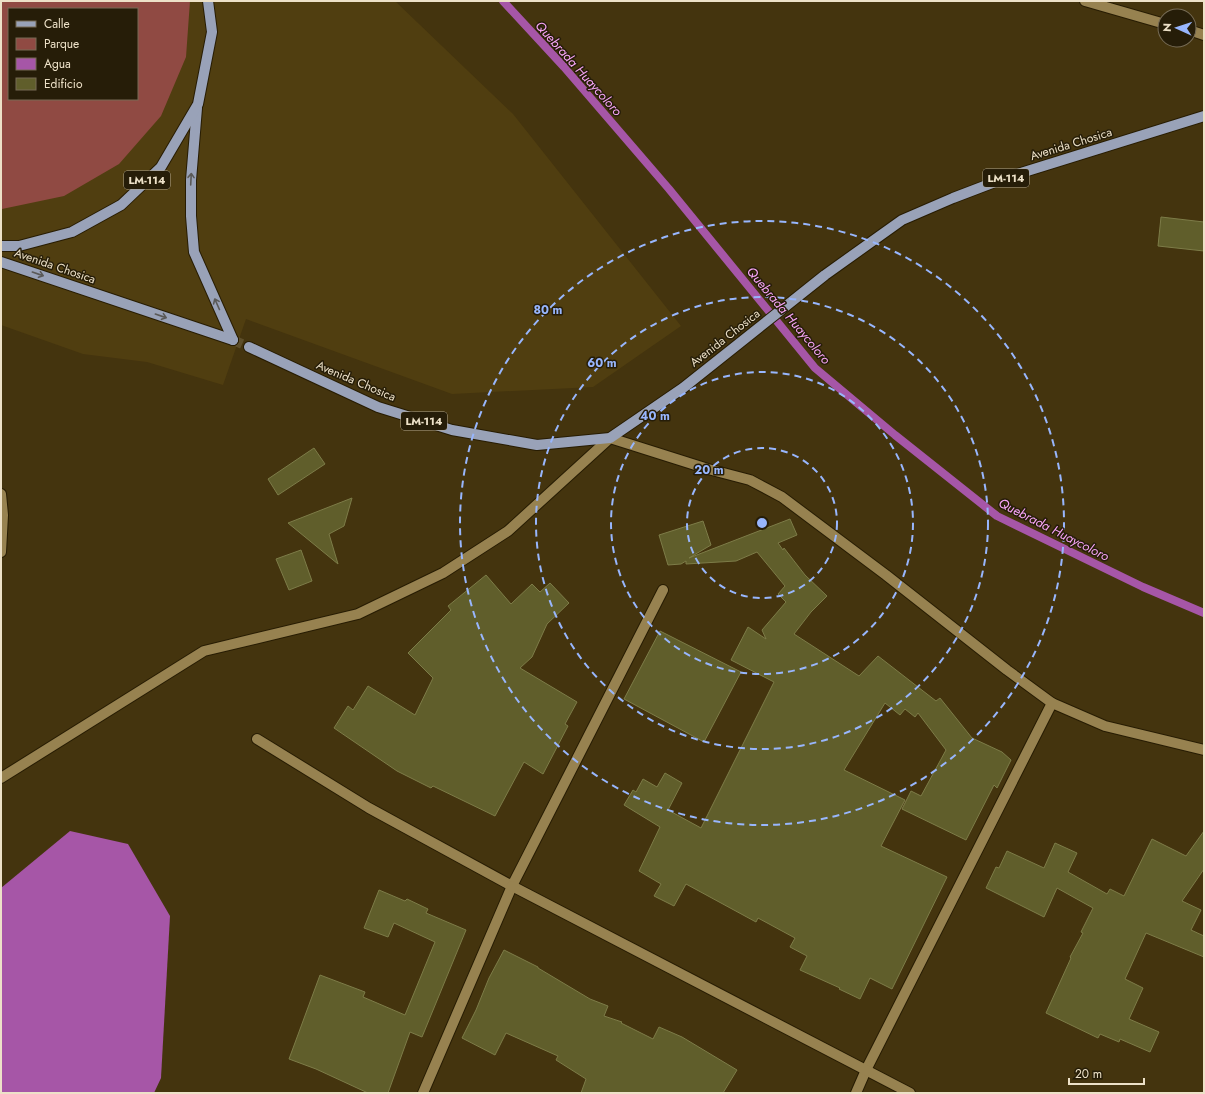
<svg xmlns="http://www.w3.org/2000/svg" width="1205" height="1094" viewBox="0 0 1205 1094" font-family="Jost,sans-serif">
	<rect width="100%" height="100%" fill="#44340e"/>
	<path fill="#503e10" fill-rule="evenodd" d="M1,1H395L513,114L681,326L593,387L452,394L246,319L223,385L147,362L83,354L1,325ZM9,9H137V99H9Z"/>
	<path fill="#904a43" fill-rule="evenodd" d="M1,1H190L186,57L161,116L119,164L64,196L2,209H1ZM9,9H137V99H9Z"/>
	<path fill="#a656a7" d="M70,831L128,844L170,916L161,1078L154,1093H1V888Z"/>
	<g fill="none" stroke-linecap="round" stroke-linejoin="round">
		<path stroke="#a656a7" stroke-width="8" d="M503,1L564,67L669,189L815,368L895,435L997,516L1143,587L1204,613"/>
	</g>
	<g fill="#605e2b" stroke="#7d7c48">
		<path d="M1161,217L1204,222V251L1158,246Z"/>
		<path d="M314,448L325,464L278,495L268,479Z"/>
		<path d="M352,498L344,526L329,534L338,564L288,523Z"/>
		<path d="M790,519L797,535L778,543L783,550L784,548L805,575L827,596L811,612L794,634L859,676L878,656L936,701L940,698L972,738L1002,752L1011,760L997,788L994,785L966,840L902,809L911,791L921,796L946,750L918,713L915,717L905,709L900,715L885,703L844,770L905,800L881,846L947,877L892,989L870,978L860,999L839,989L840,988L800,970L807,956L790,947L795,938L758,918L756,922L686,884L674,906L654,896L661,884L639,871L660,827L624,805L633,790L636,792L643,779L657,787L665,773L682,783L668,810L701,828L774,682L731,660L748,627L766,639L762,630L786,602L778,594L785,586L757,552L736,561L686,564V561L681,564L668,565L659,535L703,521L711,545L689,558Z"/>
		<path d="M301,550L312,581L289,590L276,559Z"/>
		<path d="M486,575L511,604L532,584L540,592L550,583L569,603L547,624L532,657L520,668L577,702L565,724L568,726L543,774L524,762L495,816L433,786L431,788L397,771L334,728L348,706L353,710L368,686L415,715L433,678L408,653L451,610L448,606Z"/>
		<path d="M660,631L741,672L704,742L624,699Z"/>
		<path d="M1204,831V869L1182,901L1201,910L1191,930L1204,936V957L1146,933L1125,979L1143,988L1129,1019L1159,1032L1150,1052L1120,1039L1119,1042L1100,1034L1098,1038L1046,1013L1071,958L1070,957L1083,933L1081,932L1093,908L1057,888L1044,917L986,888L996,867L999,868L1007,851L1044,868L1055,843L1077,853L1068,872L1107,894L1110,889L1124,896L1152,839L1186,856Z"/>
		<path d="M379,890L405,901L407,899L428,909L426,913L466,930L422,1037L410,1032L388,1093H368L316,1069L289,1059L320,975L365,992L363,997L405,1015L435,942L394,923L388,937L364,928Z"/>
		<path d="M504,950L538,967V968L590,999L608,1006L604,1016L622,1022L621,1023L653,1039L659,1027L682,1037L737,1070L723,1093H581L586,1079L556,1060L558,1056L506,1033L495,1055L462,1038L476,1010L489,978Z"/>
	</g>
	<g fill="none" stroke-linecap="round" stroke-linejoin="round">
		<path stroke="#5d4e2a" stroke-width="10" stroke-dasharray="10 5" stroke-linecap="butt" d="M233,340L249,347"/>
		<g stroke="#271c03" stroke-width="12">
			<g id="service">
				<path d="M1,494L3,515L1,552"/>
				<path d="M1,778L204,651L358,614L443,573L508,531L610,438"/>
			</g>
		</g>
		<g stroke="#271c03" stroke-width="12">
			<g id="minor">
				<path d="M1085,1L1165,24"/>
				<path d="M1189,30L1204,35"/>
				<path d="M257,739L369,808L512,886"/>
				<path d="M423,1093L512,886L663,590"/>
				<path d="M856,1093L866,1070L1052,703"/>
			</g>
		</g>
		<g stroke="#271c03" stroke-width="12">
			<path id="tertiary" d="M512,886L910,1093"/>
		</g>
		<g stroke="#271c03" stroke-width="12">
			<path id="secondary" d="M610,438L708,469L750,480L782,497L886,575L1007,670L1052,703L1105,726L1204,750"/>
		</g>
		<g stroke="#271c03" stroke-width="12">
			<g id="primary">
				<path d="M197,108L191,180V216L194,252L233,340"/>
				<path d="M1,246H19L72,232L121,205L161,167L198,104L212,32L208,1"/>
				<path d="M1,262L233,340"/>
				<path d="M249,347L378,407L452,430L537,445L610,438L683,388L825,275L902,220L953,198L1008,177L1204,116"/>
			</g>
		</g>
		<use href="#service" stroke="#978250" stroke-width="10"/>
		<use href="#minor" stroke="#978250" stroke-width="10"/>
		<use href="#tertiary" stroke="#978250" stroke-width="10"/>
		<use href="#secondary" stroke="#978250" stroke-width="10"/>
		<use href="#primary" stroke="#99a2b8" stroke-width="10"/>
	</g>
	<defs><path id="oneway-shaft" d="M-6 0H5M1.5-3L5.5 0L1.5 3" fill="none" stroke-width="1.6" stroke-linecap="round" stroke-linejoin="round"/></defs>
	<g stroke="#5a5957">
		<use href="#oneway-shaft" transform="translate(191 179) rotate(-87)"/>
		<use href="#oneway-shaft" transform="translate(38 274) rotate(19)"/>
		<use href="#oneway-shaft" transform="translate(217 304) rotate(-114)"/>
		<use href="#oneway-shaft" transform="translate(161 316) rotate(19)"/>
	</g>
	<g fill="none" stroke="#98b6fd" stroke-width="2" stroke-dasharray="7 5">
		<circle cx="762" cy="523" r="75"/>
		<circle cx="762" cy="523" r="151"/>
		<circle cx="762" cy="523" r="226"/>
		<circle cx="762" cy="523" r="302"/>
	</g>
	<g text-anchor="middle" stroke-width="3" stroke-linejoin="round" paint-order="stroke">
		<g fill="#261d08" stroke="#b1a68e" stroke-width="1">
			<rect x="983" y="169" width="46" height="18" rx="3"/>
			<rect x="124" y="171" width="46" height="18" rx="3"/>
			<rect x="401" y="412" width="46" height="18" rx="3"/>
		</g>
		<g font-size="11" font-weight="bold" fill="#ede1c8">
			<text x="1006" y="182">LM-114</text>
			<text x="147" y="184">LM-114</text>
			<text x="424" y="425">LM-114</text>
		</g>
		<g font-size="12" fill="#ede1c8" stroke="#261d08">
			<text transform="translate(1071 144) rotate(-17)" y="4">Avenida Chosica</text>
			<text transform="translate(55 266) rotate(19)" y="4">Avenida Chosica</text>
			<text transform="translate(725 338) rotate(-38)" y="4">Avenida Chosica</text>
			<text transform="translate(356 381) rotate(23)" y="4">Avenida Chosica</text>
		</g>
		<g font-size="13" font-style="italic" fill="#f9a6f9" stroke="#261d08">
			<text transform="translate(579 68) rotate(48)" y="5">Quebrada Huaycoloro</text>
			<text transform="translate(789 315) rotate(50)" y="5">Quebrada Huaycoloro</text>
			<text transform="translate(1054 529) rotate(27)" y="5">Quebrada Huaycoloro</text>
		</g>
	</g>
	<circle cx="762" cy="523" r="6" fill="#98b6fd" stroke="#261d08" stroke-width="2"/>
	<g font-size="12" text-anchor="middle" font-weight="bold" fill="#98b6fd" stroke="#261d08" stroke-width="3" stroke-linejoin="round" paint-order="stroke">
		<text x="548" y="314">80 m</text>
		<text x="602" y="367">60 m</text>
		<text x="655" y="420">40 m</text>
		<text x="709" y="474">20 m</text>
	</g>
	<rect width="1205" height="1094" fill="none" stroke="#ede1c8" stroke-width="4"/>
	<rect x="8" y="8" width="130" height="92" fill="#261d08" stroke="#766b55"/>
	<rect x="16" y="21" width="20" height="6" fill="#99a2b8" stroke="#766b55"/>
	<text x="44" y="28" font-size="12" fill="#ede1c8">Calle</text>
	<rect x="16" y="38" width="20" height="12" fill="#904a43" stroke="#766b55"/>
	<text x="44" y="48" font-size="12" fill="#ede1c8">Parque</text>
	<rect x="16" y="58" width="20" height="12" fill="#a656a7" stroke="#766b55"/>
	<text x="44" y="68" font-size="12" fill="#ede1c8">Agua</text>
	<rect x="16" y="78" width="20" height="12" fill="#605e2b" stroke="#766b55"/>
	<text x="44" y="88" font-size="12" fill="#ede1c8">Edificio</text>
	<g transform="translate(1177 28) rotate(273)"><circle r="19" fill="#261d08" stroke="#766b55"/>
	<path d="M0-3L7 15L0 10L-7 15Z" fill="#98b6fd"/>
	<text y="-6" font-size="11" font-weight="bold" text-anchor="middle" fill="#ede1c8">N</text>
	</g>
	<path d="M1069 1078v6h75v-6" fill="none" stroke="#ede1c8" stroke-width="2"/>
	<text x="1075" y="1078" font-size="12" fill="#ede1c8" stroke="#261d08" stroke-width="3" paint-order="stroke">20 m</text>
</svg>
